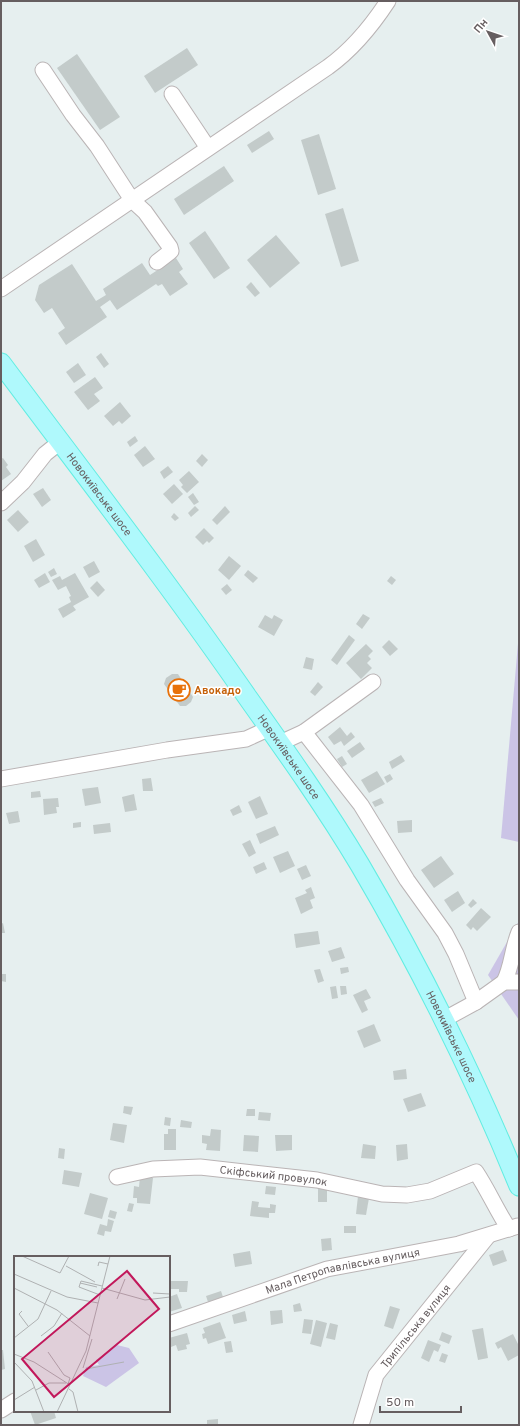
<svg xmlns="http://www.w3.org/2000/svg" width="520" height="1426" viewBox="0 0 520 1426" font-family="Overpass,sans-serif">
	<rect width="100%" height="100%" fill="#e6efef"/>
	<g fill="#cbc4e6">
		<path d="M519,632V842L501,838Z"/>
		<path d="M519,921V1020L488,975Z"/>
	</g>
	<g fill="#c3cbca">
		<path d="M187,48L198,65L155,93L144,76Z"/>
		<path d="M77,54L120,117L100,130L57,68Z"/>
		<path d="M269,131L274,139L252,153L247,145Z"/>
		<path d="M319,134L336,189L318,195L301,140Z"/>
		<path d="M224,166L234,181L184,215L174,199Z"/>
		<path d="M343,208L359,261L341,267L325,214Z"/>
		<path d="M205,231L230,268L214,279L189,243Z"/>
		<path d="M276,235L300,263L270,288L247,260Z"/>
		<path d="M176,258L183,269L179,272L188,284L170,296L162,284L158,286L156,284L117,310L110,300L100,307L107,317L66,345L58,333L65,328L52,308L44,313L35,300L39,285L72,264L96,301L106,295L103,289L142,263L150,275Z"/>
		<path d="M251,282L260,293L255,297L246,287Z"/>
		<path d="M101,353L109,364L104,368L96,357Z"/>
		<path d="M78,363L86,375L74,383L66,372Z"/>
		<path d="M95,377L103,388L94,394L100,401L88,410L74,392Z"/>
		<path d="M120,402L131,416L122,424L119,421L113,426L104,416Z"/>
		<path d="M135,436L138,441L130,447L127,442Z"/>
		<path d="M145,446L155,459L143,467L134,455Z"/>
		<path d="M202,454L208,460L202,467L196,461Z"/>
		<path d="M3,458L8,465L6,467L11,474L1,481V459Z"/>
		<path d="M168,466L173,472L164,479L160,472Z"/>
		<path d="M189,471L199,482L187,493L181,487L183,485L179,480Z"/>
		<path d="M174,484L183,494L172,504L163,494Z"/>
		<path d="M43,488L51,500L42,507L33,494Z"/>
		<path d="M193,493L199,502L194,505L188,497Z"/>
		<path d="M195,506L199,510L191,517L188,513Z"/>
		<path d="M225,506L230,512L217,525L212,520Z"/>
		<path d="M18,510L29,522L18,532L7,520Z"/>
		<path d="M174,513L179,518L175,521L171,517Z"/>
		<path d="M204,528L214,538L209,543L207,541L203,545L195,537Z"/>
		<path d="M36,539L45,555L33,562L24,546Z"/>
		<path d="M229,556L241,566L229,580L218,570Z"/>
		<path d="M94,561L100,572L89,578L83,567Z"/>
		<path d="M54,568L57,574L51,577L48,572Z"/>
		<path d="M248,570L258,578L253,583L244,575Z"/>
		<path d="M45,573L50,582L39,588L34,580Z"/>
		<path d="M75,573L89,597L73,606L76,610L63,618L58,609L71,602L69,597L71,596L66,586L58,590L52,580L60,576L62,580Z"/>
		<path d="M391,576L396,580L392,585L387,581Z"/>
		<path d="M97,581L105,590L98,597L90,588Z"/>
		<path d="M227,584L232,590L226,595L221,589Z"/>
		<path d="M363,614L370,618L362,629L356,624Z"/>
		<path d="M265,615L272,619L274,615L283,620L274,636L258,627Z"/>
		<path d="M349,635L355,640L337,665L331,660Z"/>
		<path d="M389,640L398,649L390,656L382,647Z"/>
		<path d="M366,644L373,651L368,656L371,659L367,663L372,668L361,679L346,663Z"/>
		<path d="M306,657L314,659L312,670L303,668Z"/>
		<path d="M172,674H178L193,697L191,702L186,706H180L164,684L166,678Z"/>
		<path d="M318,682L323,687L315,696L310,692Z"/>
		<path d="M340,727L347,736L351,732L355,737L344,746L341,741L334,745L328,737Z"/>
		<path d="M360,742L365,749L352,758L347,751Z"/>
		<path d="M401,755L405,761L392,769L389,762Z"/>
		<path d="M342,756L347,764L342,767L337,759Z"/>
		<path d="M377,771L385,784L369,793L361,780Z"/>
		<path d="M390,774L393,779L387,783L384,777Z"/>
		<path d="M151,778L153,791H143L142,779Z"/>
		<path d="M98,787L101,803L85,806L82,789Z"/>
		<path d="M40,791L41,797L31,798V792Z"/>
		<path d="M134,794L137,810L125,812L122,797Z"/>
		<path d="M260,796L268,814L256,819L248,802Z"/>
		<path d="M58,798L59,807H56L57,813L44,815L43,799Z"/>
		<path d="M381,798L384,803L375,807L372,802Z"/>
		<path d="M239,805L242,812L233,816L230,810Z"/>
		<path d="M18,811L20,822L9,824L6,813Z"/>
		<path d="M412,820V832L398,833L397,821Z"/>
		<path d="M81,822V827L73,828V823Z"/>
		<path d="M110,823L111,832L94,834L93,825Z"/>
		<path d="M275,826L279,835L260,844L256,834Z"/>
		<path d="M250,840L256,853L249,857L242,844Z"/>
		<path d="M288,851L295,866L280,873L273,857Z"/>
		<path d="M441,856L454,874L434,888L421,870Z"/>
		<path d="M264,862L267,869L256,874L253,867Z"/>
		<path d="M306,865L311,876L302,880L297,869Z"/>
		<path d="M311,887L315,898L310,900L313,908L301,914L295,898L307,893L305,890Z"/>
		<path d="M458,891L465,903L452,912L444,900Z"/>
		<path d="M473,899L477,903L471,908L468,905Z"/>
		<path d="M481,908L491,917L477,931L473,927L471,930L466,925Z"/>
		<path d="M3,923L5,933H1V924Z"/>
		<path d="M318,931L320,944L296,948L294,934Z"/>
		<path d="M341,947L345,958L332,962L328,951Z"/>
		<path d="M348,967L349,972L341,974L340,968Z"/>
		<path d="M320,969L324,981L318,983L314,970Z"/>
		<path d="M1,974H6V982L1,981Z"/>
		<path d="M336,986L338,998L332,999L330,987Z"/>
		<path d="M340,986H346L347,994L341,995Z"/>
		<path d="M366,989L371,998L364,1001L368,1010L362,1013L353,995Z"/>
		<path d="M374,1024L381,1041L364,1048L357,1031Z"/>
		<path d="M406,1069L407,1079L394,1080L393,1071Z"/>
		<path d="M421,1093L426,1106L408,1112L403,1099Z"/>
		<path d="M124,1106L133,1107L131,1115L123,1113Z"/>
		<path d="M247,1109H255V1116H246Z"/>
		<path d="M259,1112L271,1113L270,1121L258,1120Z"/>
		<path d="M165,1117L171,1118L170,1126L164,1125Z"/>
		<path d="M181,1120L192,1122L191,1128L180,1127Z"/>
		<path d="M113,1123L127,1125L124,1143L110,1140Z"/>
		<path d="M168,1129H176V1150H164V1134H168Z"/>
		<path d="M211,1129L221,1130L220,1151L206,1150L207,1144L202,1143V1135L210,1136Z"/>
		<path d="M244,1135L259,1136L258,1152L243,1151Z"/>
		<path d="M275,1135H292V1150L276,1151Z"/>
		<path d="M363,1144L376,1146L375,1159L361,1158Z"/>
		<path d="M407,1144L408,1159L397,1161L396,1145Z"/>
		<path d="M59,1148L65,1149L64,1159L58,1158Z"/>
		<path d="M64,1170L82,1173L79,1187L62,1184Z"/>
		<path d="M140,1176L153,1178L150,1204L137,1203V1198H133L134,1186L139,1187Z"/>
		<path d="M266,1186L276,1187L275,1195L265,1194Z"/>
		<rect x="318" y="1189" width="9" height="13"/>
		<path d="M90,1193L108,1198L102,1219L84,1214Z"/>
		<path d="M358,1196L369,1198L366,1215L356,1214Z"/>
		<path d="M252,1201L259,1202L258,1207L270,1208V1204L276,1205L275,1213H269V1218L250,1216Z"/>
		<path d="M129,1203L134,1204L132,1212L127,1211Z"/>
		<path d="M110,1210L117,1212L115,1219L108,1217Z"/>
		<path d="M108,1219L114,1221L111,1232L105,1231L104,1236L97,1234L100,1224L107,1226Z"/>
		<rect x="344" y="1226" width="12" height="7"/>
		<path d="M331,1238L332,1250L322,1251L321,1239Z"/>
		<path d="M503,1250L507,1261L493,1266L489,1255Z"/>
		<path d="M250,1251L252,1264L235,1267L233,1254Z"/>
		<path d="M169,1281H188L187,1292H179V1289H169Z"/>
		<path d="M221,1291L223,1297L208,1302L206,1296Z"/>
		<path d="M177,1294L182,1308L169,1312V1297Z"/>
		<path d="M300,1303L302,1311L294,1312L293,1305Z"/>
		<path d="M390,1306L400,1309L393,1329L384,1326Z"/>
		<path d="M282,1310L283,1323L271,1325L270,1311Z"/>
		<path d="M245,1311L247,1321L234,1324L232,1315Z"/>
		<path d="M304,1319L313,1320L311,1334L302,1333Z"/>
		<path d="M316,1320L327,1323L321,1347L310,1344Z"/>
		<path d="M220,1322L226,1338L208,1344L206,1338L203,1339L202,1334L205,1333L203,1328Z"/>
		<path d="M330,1323L338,1325L335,1340L326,1338Z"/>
		<path d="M483,1328L488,1358L478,1360L472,1330Z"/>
		<path d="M442,1332L452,1336L449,1344L439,1340Z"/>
		<path d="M187,1333L190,1344L186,1345L187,1349L178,1351L176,1345L171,1347L169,1338Z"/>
		<path d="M513,1334L519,1346V1355L508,1361L501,1347L498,1349L495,1343Z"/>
		<path d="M428,1340L441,1345L438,1352L434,1350L429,1362L421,1358Z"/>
		<path d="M231,1341L233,1352L226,1353L224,1342Z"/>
		<path d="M1,1350H3L5,1369L1,1370Z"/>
		<path d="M442,1353L448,1355L445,1363L439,1361Z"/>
		<path d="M30,1411H54L56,1418L35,1425Z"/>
		<path d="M218,1419V1425H207V1420Z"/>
	</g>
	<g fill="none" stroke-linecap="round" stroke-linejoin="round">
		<g stroke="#bab4b5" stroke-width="17">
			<g id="minor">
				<path d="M43,70L73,115L97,146L132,200L145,212L170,247L171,251L170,252L157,262"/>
				<path d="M172,94L208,148"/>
				<path d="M1,289L328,67C353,49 371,27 388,1"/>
				<path d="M1,503L23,482L45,454L60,442"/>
				<path d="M304,732L361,805L407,880L445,933L456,954L476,1002"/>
				<path d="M280,743L304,732L373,682"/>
				<path d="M1,779L167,750L246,739L270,728"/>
				<path d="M504,982C512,967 512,949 519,932"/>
				<path d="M443,1020L476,1002L504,982H519"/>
				<path id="s1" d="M117,1177L153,1169L200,1167L317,1180L382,1194L407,1195L430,1191L476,1172C488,1190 497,1211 509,1229"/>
				<path id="s2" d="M169,1324L327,1269L459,1244L518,1226"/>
				<path d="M1,1410L15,1401"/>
				<path id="s3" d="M361,1425L376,1375L488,1236"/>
			</g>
		</g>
		<g stroke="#62ede2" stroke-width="21">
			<g id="major">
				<path id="s4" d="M1,363C84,474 169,584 248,698C287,753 326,808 360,865C420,967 474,1076 519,1186"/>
			</g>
		</g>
		<use href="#minor" stroke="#fff" stroke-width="15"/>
		<use href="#major" stroke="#aff9fc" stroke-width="19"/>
	</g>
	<defs>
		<g id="cafe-ring" transform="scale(1.15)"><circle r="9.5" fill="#fff" stroke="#e8710a" stroke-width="1.5"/><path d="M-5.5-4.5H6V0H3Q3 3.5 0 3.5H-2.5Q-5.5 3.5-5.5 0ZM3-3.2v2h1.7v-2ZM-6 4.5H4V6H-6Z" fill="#e8710a"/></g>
	</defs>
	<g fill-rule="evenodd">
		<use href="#cafe-ring" x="179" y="690"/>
	</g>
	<g text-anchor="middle" stroke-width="3" stroke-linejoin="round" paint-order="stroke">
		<g font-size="11" fill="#665e60" stroke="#fff">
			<text dy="4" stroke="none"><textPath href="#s4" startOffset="164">Новокиївське шосе</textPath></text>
			<text dy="4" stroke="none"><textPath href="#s4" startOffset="488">Новокиївське шосе</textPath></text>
			<text dy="4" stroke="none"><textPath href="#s4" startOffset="812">Новокиївське шосе</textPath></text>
			<text dy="4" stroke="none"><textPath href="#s1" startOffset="158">Скіфський провулок</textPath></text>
			<text dy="4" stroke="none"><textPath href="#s2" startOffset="182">Мала Петропавлівська вулиця</textPath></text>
			<text dy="4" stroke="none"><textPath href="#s3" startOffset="115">Трипільська вулиця</textPath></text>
		</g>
		<g font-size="11" font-weight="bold" fill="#c56008" stroke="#fff" text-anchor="start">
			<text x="194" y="694">Авокадо</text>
		</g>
	</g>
	<g transform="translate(14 1256)">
		<rect width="156" height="156" fill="#e6efef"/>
		<path d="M103,89L115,92L125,107L92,131L69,120L72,111L85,109L82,104Z" fill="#cbc4e6"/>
		<path fill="none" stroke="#afb1b2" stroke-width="1" d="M8,0L46,17L55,0M52,10L81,26M84,10L85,6L94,8M0,18L53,41L84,47M66,27L83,31M0,32L43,54L76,80M88,32L131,44L156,41M139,37L156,38M86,39L65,31L67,25L88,30M103,43L111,23M8,55L5,58L14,70M27,80L40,70L48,57M0,82L24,63L37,35M34,96L50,119L56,122L54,128M0,98L20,106L56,129M0,106L18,125L30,156M69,112L78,83M72,113L110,106M55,133L59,136L64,156M22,134L35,127H52M0,144L21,131M43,156L72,95L96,0"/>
		<path fill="#c2185b" fill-opacity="0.15" stroke="#c2185b" stroke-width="2" d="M113,15L145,53L40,141L8,103Z"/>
		<rect width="156" height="156" fill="none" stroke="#665e60" stroke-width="2"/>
	</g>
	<rect width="520" height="1426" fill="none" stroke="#665e60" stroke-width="4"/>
	<g transform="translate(488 32) rotate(310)" stroke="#ffffff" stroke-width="3" paint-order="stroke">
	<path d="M0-3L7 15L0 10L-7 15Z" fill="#665e60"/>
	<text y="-6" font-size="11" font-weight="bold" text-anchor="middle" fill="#665e60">Пн</text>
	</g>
	<path d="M380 1406v6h81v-6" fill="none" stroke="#665e60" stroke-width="2"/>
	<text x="386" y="1406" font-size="12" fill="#665e60" stroke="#ffffff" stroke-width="3" paint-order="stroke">50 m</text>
</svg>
